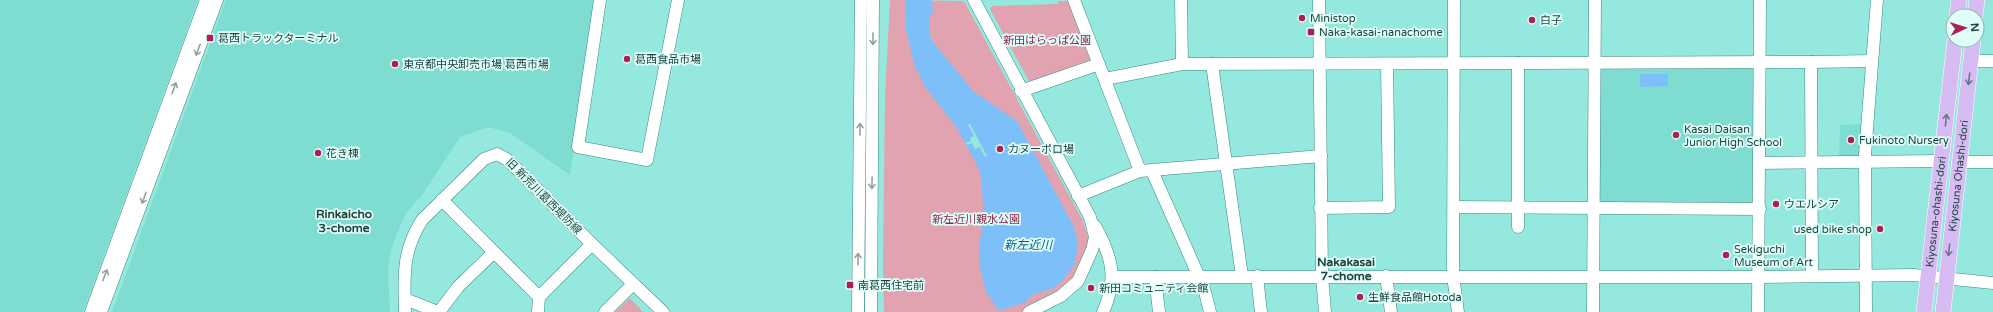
<svg xmlns="http://www.w3.org/2000/svg" width="1993" height="312" viewBox="0 0 1993 312" font-family="'Varela Round','Noto Sans JP',sans-serif">
	<rect width="100%" height="100%" fill="#95e8dd"/>
	<g fill="#7fdcd0">
		<path d="M0,0H198L83,312H0Z"/>
		<path d="M226,0H589L596,2L570,175L510,133L488,127L460,137L422,195L406,213L399,229L391,249L388,271L390,312H112Z"/>
		<path d="M1751,66L1755,69L1753,203L1751,205L1600,204L1598,201L1600,67Z"/>
		<path d="M1864,124L1860,157L1839,158L1840,125Z"/>
	</g>
	<g fill="#e1a3b0">
		<path d="M890,0L964,1L1083,221L1089,240L1075,279L1035,307L1020,312H884L883,264L885,96Z"/>
		<path d="M1058,1H1068L1072,4L1093,60L1032,84L1029,81L990,9L992,6L1058,4Z"/>
		<path d="M630,298L643,312H615Z"/>
	</g>
	<g fill="#7dc0f9">
		<path d="M905,0H932L933,14L929,15V30L932,41L974,92L1017,121L1073,225C1078,239 1080,247 1074,262L1076,263C1069,270 1062,287 1048,290C1041,292 1030,294 1026,302L999,311L986,292L979,263V248L984,213L980,171L957,128L925,87L914,64L906,30Z"/>
		<path d="M1640,74H1668V86L1640,87Z"/>
	</g>
	<path fill="#95e8dd" d="M970,124L987,156L985,157L980,147L975,149L972,143L967,145L966,143L971,141L970,138L974,136L968,125Z"/>
	<g fill="none" stroke-linecap="round" stroke-linejoin="round">
		<g stroke="#368a81" stroke-width="13">
			<g id="minor">
				<path d="M600,0L578,147L647,160L678,0"/>
				<path d="M974,0L1090,217L1095,237L1092,250L1078,281L1061,296L1029,312"/>
				<path d="M1074,0L1140,171"/>
				<path d="M1181,0L1182,64"/>
				<path d="M1319,0L1322,276L1325,312"/>
				<path d="M1454,0L1453,276L1458,312"/>
				<path d="M1971,61H1993"/>
				<path d="M1811,62L1812,276"/>
				<path d="M1212,64L1242,276"/>
				<path d="M1105,79L1182,64L1811,62L1872,61"/>
				<path d="M1021,91L1099,64"/>
				<path d="M1959,162H1993"/>
				<path d="M1760,163L1941,161"/>
				<path d="M1152,171L1204,288L1210,312"/>
				<path d="M1078,196L1140,171L1321,156"/>
				<path d="M442,200L539,297"/>
				<path d="M1454,207L1760,209"/>
				<path d="M1320,208L1389,207L1387,64"/>
				<path d="M1095,226C1112,256 1118,279 1103,312"/>
				<path d="M1518,227V63"/>
				<path d="M1257,276L1261,312"/>
				<path d="M1386,276L1391,312"/>
				<path d="M1112,277H1759L1914,275L1993,283"/>
				<path d="M1155,277L1159,312"/>
				<path d="M405,299L438,312"/>
				<path d="M91,312L206,0"/>
				<path d="M101,312L217,0"/>
				<path d="M405,312C404,277 402,251 422,220L484,159L497,154L508,160L592,244L663,312"/>
				<path d="M439,312L458,287L493,253"/>
				<path d="M538,312L539,297L592,244"/>
				<path d="M605,312L633,284"/>
				<path d="M858,312L861,0"/>
				<path d="M871,312L873,0"/>
				<path d="M1593,312L1595,0"/>
				<path d="M1758,312L1760,0"/>
				<path d="M1866,312L1865,155L1877,0"/>
			</g>
		</g>
		<g stroke="#fff" stroke-width="16">
			<g id="major">
				<path d="M1957,16L1959,0"/>
				<path d="M1975,16L1977,0"/>
				<path id="s1" d="M1924,312L1955,40"/>
				<path id="s2" d="M1943,312L1973,40"/>
			</g>
		</g>
		<use href="#minor" stroke="#fff" stroke-width="12"/>
		<use href="#major" stroke="#d6bcf2" stroke-width="15"/>
	</g>
	<defs><path id="oneway-shaft" d="M-6 0H5M1.5-3L5.5 0L1.5 3" fill="none" stroke-width="1.6" stroke-linecap="round" stroke-linejoin="round"/></defs>
	<g stroke="#90a29f">
		<use href="#oneway-shaft" transform="translate(873 39) rotate(90)"/>
		<use href="#oneway-shaft" transform="translate(198 50) rotate(110)"/>
		<use href="#oneway-shaft" transform="translate(174 88) rotate(-71)"/>
		<use href="#oneway-shaft" transform="translate(860 129) rotate(-89)"/>
		<use href="#oneway-shaft" transform="translate(872 183) rotate(91)"/>
		<use href="#oneway-shaft" transform="translate(144 198) rotate(110)"/>
		<use href="#oneway-shaft" transform="translate(858 259) rotate(-89)"/>
		<use href="#oneway-shaft" transform="translate(105 275) rotate(-69)"/>
	</g>
	<g stroke="#697487">
		<use href="#oneway-shaft" transform="translate(1969 79) rotate(97)"/>
		<use href="#oneway-shaft" transform="translate(1946 120) rotate(-84)"/>
		<use href="#oneway-shaft" transform="translate(1949 250) rotate(96)"/>
	</g>
	<g fill="#ae1e54" stroke="#dffef9" stroke-width="1.5">
		<circle cx="1302" cy="18" r="4"/>
		<circle cx="1532" cy="20" r="4"/>
		<rect x="1307" y="28" width="8" height="8" rx="2"/>
		<rect x="206" y="34" width="8" height="8" rx="2"/>
		<circle cx="627" cy="59" r="4"/>
		<circle cx="395" cy="64" r="4"/>
		<circle cx="1676" cy="135" r="4"/>
		<circle cx="1851" cy="140" r="4"/>
		<circle cx="1000" cy="149" r="4"/>
		<circle cx="318" cy="153" r="4"/>
		<circle cx="1776" cy="204" r="4"/>
		<circle cx="1880" cy="229" r="4"/>
		<circle cx="1726" cy="255" r="4"/>
		<rect x="846" y="281" width="8" height="8" rx="2"/>
		<circle cx="1091" cy="288" r="4"/>
		<circle cx="1360" cy="297" r="4"/>
	</g>
	<g text-anchor="middle" stroke-width="3.5" stroke-linejoin="round" paint-order="stroke">
		<g font-size="11" fill="#21443f" stroke="#dffef9" text-anchor="start">
			<text x="1310" y="22">Ministop</text>
			<text x="1540" y="24">白子</text>
			<text x="1319" y="36">Naka-kasai-nanachome</text>
			<text x="218" y="42">葛西トラックターミナル</text>
			<text x="635" y="63">葛西食品市場</text>
			<text x="403" y="68">東京都中央卸売市場 葛西市場</text>
			<text x="1684" y="133">Kasai Daisan<tspan x="1684" dy="13">Junior High School</tspan></text>
			<text x="1859" y="144">Fukinoto Nursery</text>
			<text x="1008" y="153">カヌーポロ場</text>
			<text x="326" y="157">花き棟</text>
			<text x="1784" y="208">ウエルシア</text>
			<text x="1872" y="233" text-anchor="end">used bike shop</text>
			<text x="1734" y="253">Sekiguchi<tspan x="1734" dy="13">Museum of Art</tspan></text>
			<text x="858" y="289">南葛西住宅前</text>
			<text x="1099" y="292">新田コミュニティ会館</text>
			<text x="1368" y="301">生鮮食品館Hotoda</text>
		</g>
		<g font-size="11" fill="#8b2748" stroke="#dffef9">
			<text x="1047" y="44">新田はらっぱ公園</text>
			<text x="976" y="223">新左近川親水公園</text>
		</g>
		<g font-size="11" fill="#21443f" stroke="#dffef9">
			<text dy="4" stroke="none"><textPath href="#s2" startOffset="137">Kiyosuna Ohashi-dori</textPath></text>
			<text transform="translate(544 196) rotate(45)" y="4">旧 新荒川葛西堤防線</text>
			<text dy="4" stroke="none"><textPath href="#s1" startOffset="101">Kiyosuna-ohashi-dori</textPath></text>
		</g>
		<g font-size="12" font-weight="bold" fill="#21443f" stroke="#dffef9">
			<text x="344" y="218">Rinkaicho<tspan x="344" dy="14">3-chome</tspan></text>
			<text x="1346" y="266">Nakakasai<tspan x="1346" dy="14">7-chome</tspan></text>
		</g>
		<g font-size="12" font-style="italic" fill="#0e5b8f" stroke="#dffef9">
			<text x="1028" y="249">新左近川</text>
		</g>
	</g>
	<g transform="translate(1965 28) rotate(86)"><circle r="19" fill="#dffef9" stroke="#93b4af"/>
	<path d="M0-3L7 15L0 10L-7 15Z" fill="#ae1e54"/>
	<text y="-6" font-size="11" font-weight="bold" text-anchor="middle" fill="#21443f">N</text>
	</g>
</svg>
